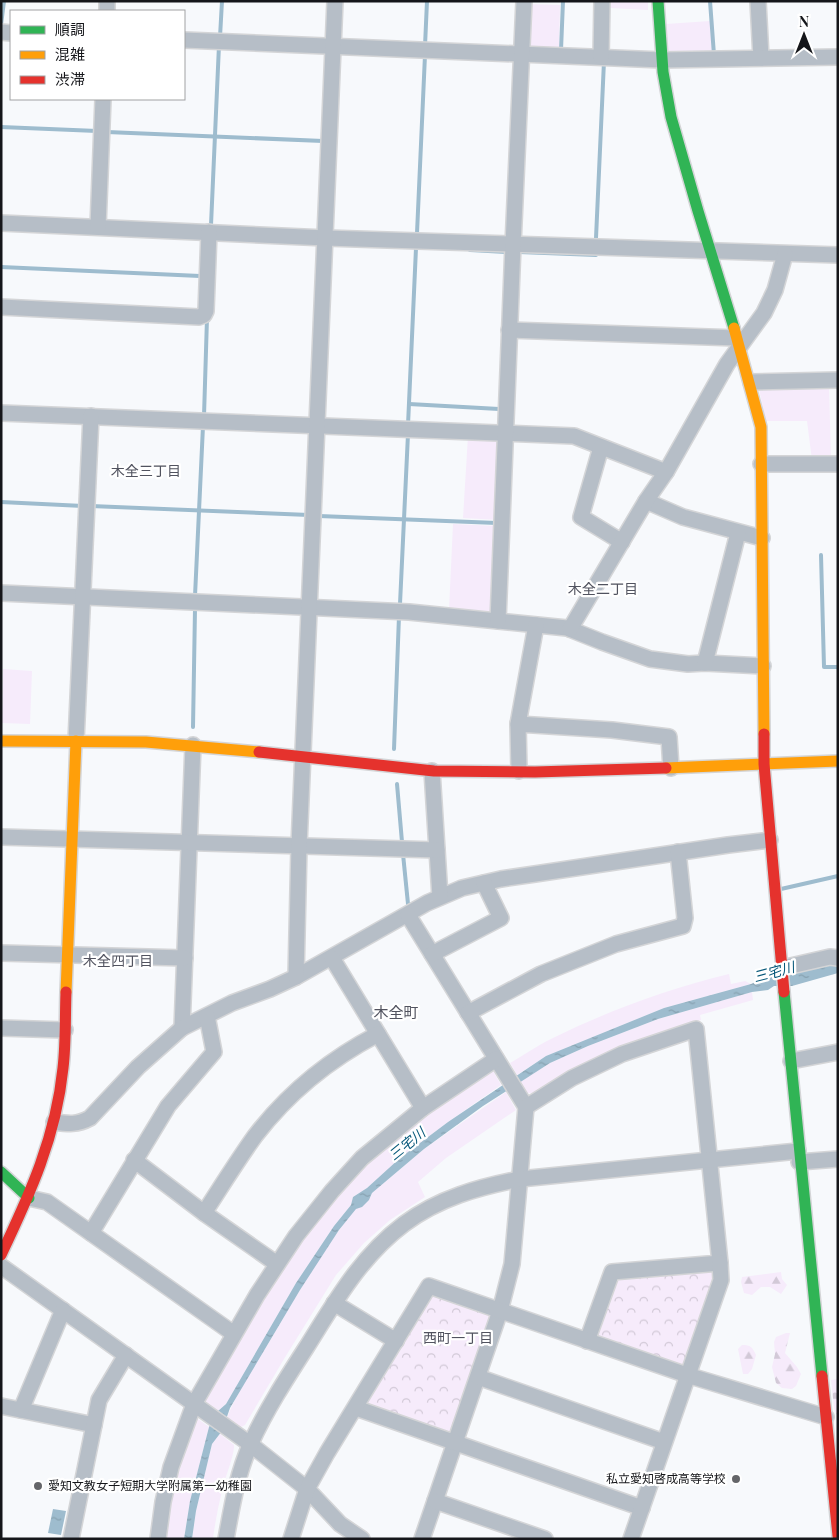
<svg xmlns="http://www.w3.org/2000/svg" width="839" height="1540" viewBox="0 0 839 1540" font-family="'Playfair Display','Noto Sans JP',serif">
	<defs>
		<pattern id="forest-firs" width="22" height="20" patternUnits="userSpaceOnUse" patternTransform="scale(1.25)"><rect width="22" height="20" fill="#f6ebfb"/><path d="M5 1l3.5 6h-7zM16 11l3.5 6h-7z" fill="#d2c9d7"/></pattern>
		<pattern id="cemetery-stones" width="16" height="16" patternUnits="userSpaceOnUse" patternTransform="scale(1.25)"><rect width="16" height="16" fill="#f6ebfb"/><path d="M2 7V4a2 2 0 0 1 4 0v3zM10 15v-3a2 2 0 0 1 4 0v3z" fill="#d2c9d7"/></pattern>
		<pattern id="park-crowns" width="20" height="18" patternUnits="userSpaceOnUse" patternTransform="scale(1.25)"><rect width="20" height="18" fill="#f6ebfb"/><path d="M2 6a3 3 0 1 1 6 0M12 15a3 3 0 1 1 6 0" fill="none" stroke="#d2c9d7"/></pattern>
		<pattern id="water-ripples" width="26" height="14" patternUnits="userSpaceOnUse" patternTransform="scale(1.25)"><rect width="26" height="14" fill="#9ebcce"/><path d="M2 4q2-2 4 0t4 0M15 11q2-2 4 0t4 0" fill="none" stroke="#87a1b0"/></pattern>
	</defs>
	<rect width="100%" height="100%" fill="#f7f9fc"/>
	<g fill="#f6ebfb">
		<path d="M610,1H648V10L610,8Z"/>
		<path d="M527,4L560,5L559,51L527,50Z"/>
		<path d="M710,21L712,55L668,56L666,24Z"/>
		<path d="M829,384L831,461L812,460L807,421H766L758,385Z"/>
		<path d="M468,436L502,441L499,520L463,518Z"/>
		<path d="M453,524L498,526L492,614L449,610Z"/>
		<path d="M3,669L32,671L30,724L2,723Z"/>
		<path d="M729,974L731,984L745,981L751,984L664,1008L546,1056L517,1075L510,1063C524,1055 538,1045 553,1038C610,1010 668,989 729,974Z"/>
		<path d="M752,992L753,1000L700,1015L701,1020L625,1045L585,1064L534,1093H527L520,1082L550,1063L588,1046L658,1019Z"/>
		<path d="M489,1071H493L501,1085L448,1122L400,1158L367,1188L353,1197L351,1205L334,1226L296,1283L226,1404L218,1411L204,1400L205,1396L305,1233L346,1182L410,1124Z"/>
		<path d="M506,1092L516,1110L446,1158L418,1182L425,1197L390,1220L364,1243L336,1275L284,1359L245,1425L241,1427L227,1418C237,1392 254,1367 268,1344C291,1305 313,1266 340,1229C344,1223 349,1217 354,1211C361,1203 367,1207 372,1193L424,1149Z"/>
		<path d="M198,1419L209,1427L190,1501L184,1539H163L172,1483L193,1421Z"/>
		<path d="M220,1434L234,1445C235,1454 224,1480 222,1491C218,1507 215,1523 213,1539H192L196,1511L212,1444Z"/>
	</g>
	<g fill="url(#forest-firs)">
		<path d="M781,1272L782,1279L787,1285L781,1294L770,1287H761L752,1295L744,1293L741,1282L742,1277Z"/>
		<path d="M786,1333H790L785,1353L797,1367L801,1374L796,1386L792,1389L782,1388L776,1383L772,1367L775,1354L774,1342L776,1337Z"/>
		<path d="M742,1345C751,1345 752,1347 756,1355L752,1369L748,1374H743L738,1349Z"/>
	</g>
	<path fill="url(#cemetery-stones)" d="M838,1379V1417L834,1408L831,1380Z"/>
	<g fill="url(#park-crowns)">
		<path d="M712,1270L715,1273L716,1278L686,1364L680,1367L598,1338L596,1333L614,1282L618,1278Z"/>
		<path d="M435,1294L488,1313L490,1317L451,1431L447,1433L369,1406L366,1400L429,1296Z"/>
	</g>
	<g fill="url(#water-ripples)">
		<path d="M826,962L838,963L836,965H838V973L792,986H774L768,990L752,992L658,1019L588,1046L550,1063L483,1106L424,1149L372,1193L369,1200L362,1207L356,1209L339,1230L300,1290L230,1408L222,1431L212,1444L196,1511L192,1539H184L190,1501L209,1427L218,1411L226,1404L296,1283L334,1226L351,1205L353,1197L367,1188L400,1158L448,1122L546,1056L664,1008L751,984L762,979L777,975L819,968Z"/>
		<path d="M53,1509L66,1511L61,1535L48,1533Z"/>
	</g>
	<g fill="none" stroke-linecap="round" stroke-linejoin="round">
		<g stroke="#9ebcce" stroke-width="4">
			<path d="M710,1L714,55"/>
			<path d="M1,25L4,1"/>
			<path d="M220,37L222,1"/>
			<path d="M425,46L427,1"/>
			<path d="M561,50L563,1"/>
			<path d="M1,127L97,131"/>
			<path d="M107,132L323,141"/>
			<path d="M211,225L219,45"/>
			<path d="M417,233L425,55"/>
			<path d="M596,238L604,61"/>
			<path d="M470,250L506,252"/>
			<path d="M519,252L596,255"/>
			<path d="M1,267L200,276"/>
			<path d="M409,404L499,409"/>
			<path d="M204,416L207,318"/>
			<path d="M408,425L416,248H420"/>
			<path d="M1,502L83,506"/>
			<path d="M91,506L309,515"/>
			<path d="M319,516L497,523"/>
			<path d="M821,555L824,667H838"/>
			<path d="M195,596L203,426"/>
			<path d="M400,604L408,434"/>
			<path d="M193,727L195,609"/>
			<path d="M394,749L399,616"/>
			<path d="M397,784L402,842"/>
			<path d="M403,854L408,904"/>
			<path d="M781,889L838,876"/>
		</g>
		<g stroke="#d4d5d7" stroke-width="18">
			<g id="street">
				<path d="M758,1L761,58"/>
				<path d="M107,11V1"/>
				<path d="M1,32L11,33"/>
				<path d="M184,40L662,60L838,57"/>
				<path d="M601,57L602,1"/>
				<path d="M1,223L326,238L838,255"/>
				<path d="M98,227L103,99"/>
				<path d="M1,307L199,317L204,315L206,311L209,232"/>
				<path d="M509,330L737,338"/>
				<path d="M751,382L838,380"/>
				<path d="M1,413L574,436L666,472"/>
				<path d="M601,447L581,517L622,542"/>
				<path d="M761,464H838"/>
				<path d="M646,501L683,517L762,538"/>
				<path d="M1,593L409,612L567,628L602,642L650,659L688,664L705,663L763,666"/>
				<path d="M498,621L513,245L524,1"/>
				<path d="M570,629L646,501L666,472L727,364L764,313L775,290L785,254"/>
				<path d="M705,663L738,533"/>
				<path d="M518,724L536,625"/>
				<path d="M76,741L91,416"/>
				<path d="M193,745L182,1028L232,1003L270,989L296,977L427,903L462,888L501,879L535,874L728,845L770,840"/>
				<path d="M432,771L440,897"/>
				<path d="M519,771L518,724L612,730L669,737L671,768"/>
				<path d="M1,837L437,850"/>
				<path d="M408,915L526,1107L512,1264L500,1311L422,1539"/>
				<path d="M1,953L185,958"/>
				<path d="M432,954L501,918L484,883"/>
				<path d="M332,958L423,1108"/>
				<path d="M782,968L830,957L838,958"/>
				<path d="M296,977L299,846L335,1"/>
				<path d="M468,1013L541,974L616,944L683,926L685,918L678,852"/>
				<path d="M1,1028L65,1030"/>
				<path d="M791,1061L838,1052"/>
				<path d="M526,1107L572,1078L622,1054L696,1029L720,1263L612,1272L587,1341"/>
				<path d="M54,1122C69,1124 77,1125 90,1118L138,1067L182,1028"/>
				<path d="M134,1160L204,1213L277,1264"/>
				<path d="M799,1162L838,1159"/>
				<path d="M29,1198L47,1202L234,1334"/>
				<path d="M204,1213C221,1187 237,1161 255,1136C288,1093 330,1059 378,1034"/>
				<path d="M91,1233L168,1106L214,1052L207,1016"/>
				<path d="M1,1266L250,1444L307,1489L340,1524L362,1539"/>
				<path d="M334,1303L396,1341"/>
				<path d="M478,1377L664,1442"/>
				<path d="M1,1406L94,1425"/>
				<path d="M356,1408L642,1508"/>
				<path d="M21,1410L63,1310"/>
				<path d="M435,1501L545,1539"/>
				<path d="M71,1539L99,1400L126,1355"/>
				<path d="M158,1539L163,1502L171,1467L194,1404L257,1295L296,1236L332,1191L362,1158L423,1108L496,1059"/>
				<path d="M226,1539C232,1506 237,1474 251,1443C266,1410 286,1379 306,1348C335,1302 360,1257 404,1224C439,1198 479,1187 520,1179L798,1151"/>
				<path d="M291,1539L307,1489L327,1453L429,1286L687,1375L826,1417"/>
				<path d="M631,1539L721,1280L720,1263"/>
			</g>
		</g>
		<g stroke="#d4d5d7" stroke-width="14">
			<g id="fast">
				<path d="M658,1L663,72L671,117L698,211L734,328"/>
				<path d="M784,992L822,1376"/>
				<path d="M1,1172L29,1198"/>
			</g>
		</g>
		<g stroke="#d4d5d7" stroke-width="14">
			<g id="slow">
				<path d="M734,328L761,427L764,734"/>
				<path d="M1,741L146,742L259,752"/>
				<path d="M666,768L838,761"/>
				<path d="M66,992L76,741"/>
			</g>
		</g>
		<g stroke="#d4d5d7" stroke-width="14">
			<g id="jam">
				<path d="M764,734V764L784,992"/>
				<path d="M259,752L434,771L535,772L666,768"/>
				<path d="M1,1255C30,1194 56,1137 63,1068C66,1043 65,1018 66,992"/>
				<path d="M822,1376L838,1536"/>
			</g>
		</g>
		<use href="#street" stroke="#b6bec7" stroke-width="15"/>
		<use href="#fast" stroke="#30b455" stroke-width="11"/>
		<use href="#slow" stroke="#ff9f0a" stroke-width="11"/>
		<use href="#jam" stroke="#e5322d" stroke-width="11"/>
	</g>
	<g fill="#646569" stroke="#fff" stroke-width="2">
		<circle cx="736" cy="1479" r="5"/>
		<circle cx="38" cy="1486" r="5"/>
	</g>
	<g text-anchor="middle" stroke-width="4.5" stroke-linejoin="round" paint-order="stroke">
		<g font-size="12" fill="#15161a" stroke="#fff" text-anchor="end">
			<text x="726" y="1483">私立愛知啓成高等学校</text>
			<text x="48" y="1490" text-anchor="start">愛知文教女子短期大学附属第一幼稚園</text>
		</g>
		<g font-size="14" fill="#51535f" stroke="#fff">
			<text x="146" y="476">木全三丁目</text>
			<text x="603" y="594">木全二丁目</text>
			<text x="118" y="966">木全四丁目</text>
			<text x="458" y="1343">西町一丁目</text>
		</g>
		<g font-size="14" font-style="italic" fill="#07587a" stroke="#fff">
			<text transform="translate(774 972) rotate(-15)" y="5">三宅川</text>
			<text transform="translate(407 1144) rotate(-39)" y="5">三宅川</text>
		</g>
		<g font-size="15" fill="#51535f" stroke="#fff">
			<text x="396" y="1018">木全町</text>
		</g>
	</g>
	<rect width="839" height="1540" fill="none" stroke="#15161a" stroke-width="5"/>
	<rect x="10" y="10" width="175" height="90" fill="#ffffff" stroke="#a1a2a3"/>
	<rect x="20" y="26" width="25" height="8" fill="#30b455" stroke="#a1a2a3"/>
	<text x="55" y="35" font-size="15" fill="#15161a">順調</text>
	<rect x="20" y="51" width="25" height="8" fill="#ff9f0a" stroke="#a1a2a3"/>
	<text x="55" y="60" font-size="15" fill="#15161a">混雑</text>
	<rect x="20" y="76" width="25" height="8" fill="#e5322d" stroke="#a1a2a3"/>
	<text x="55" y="85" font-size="15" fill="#15161a">渋滞</text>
	<g transform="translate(804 35)" stroke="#ffffff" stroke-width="4" paint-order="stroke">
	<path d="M0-4L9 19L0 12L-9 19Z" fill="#15161a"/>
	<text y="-8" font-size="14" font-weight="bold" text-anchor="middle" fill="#15161a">N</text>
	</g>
</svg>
